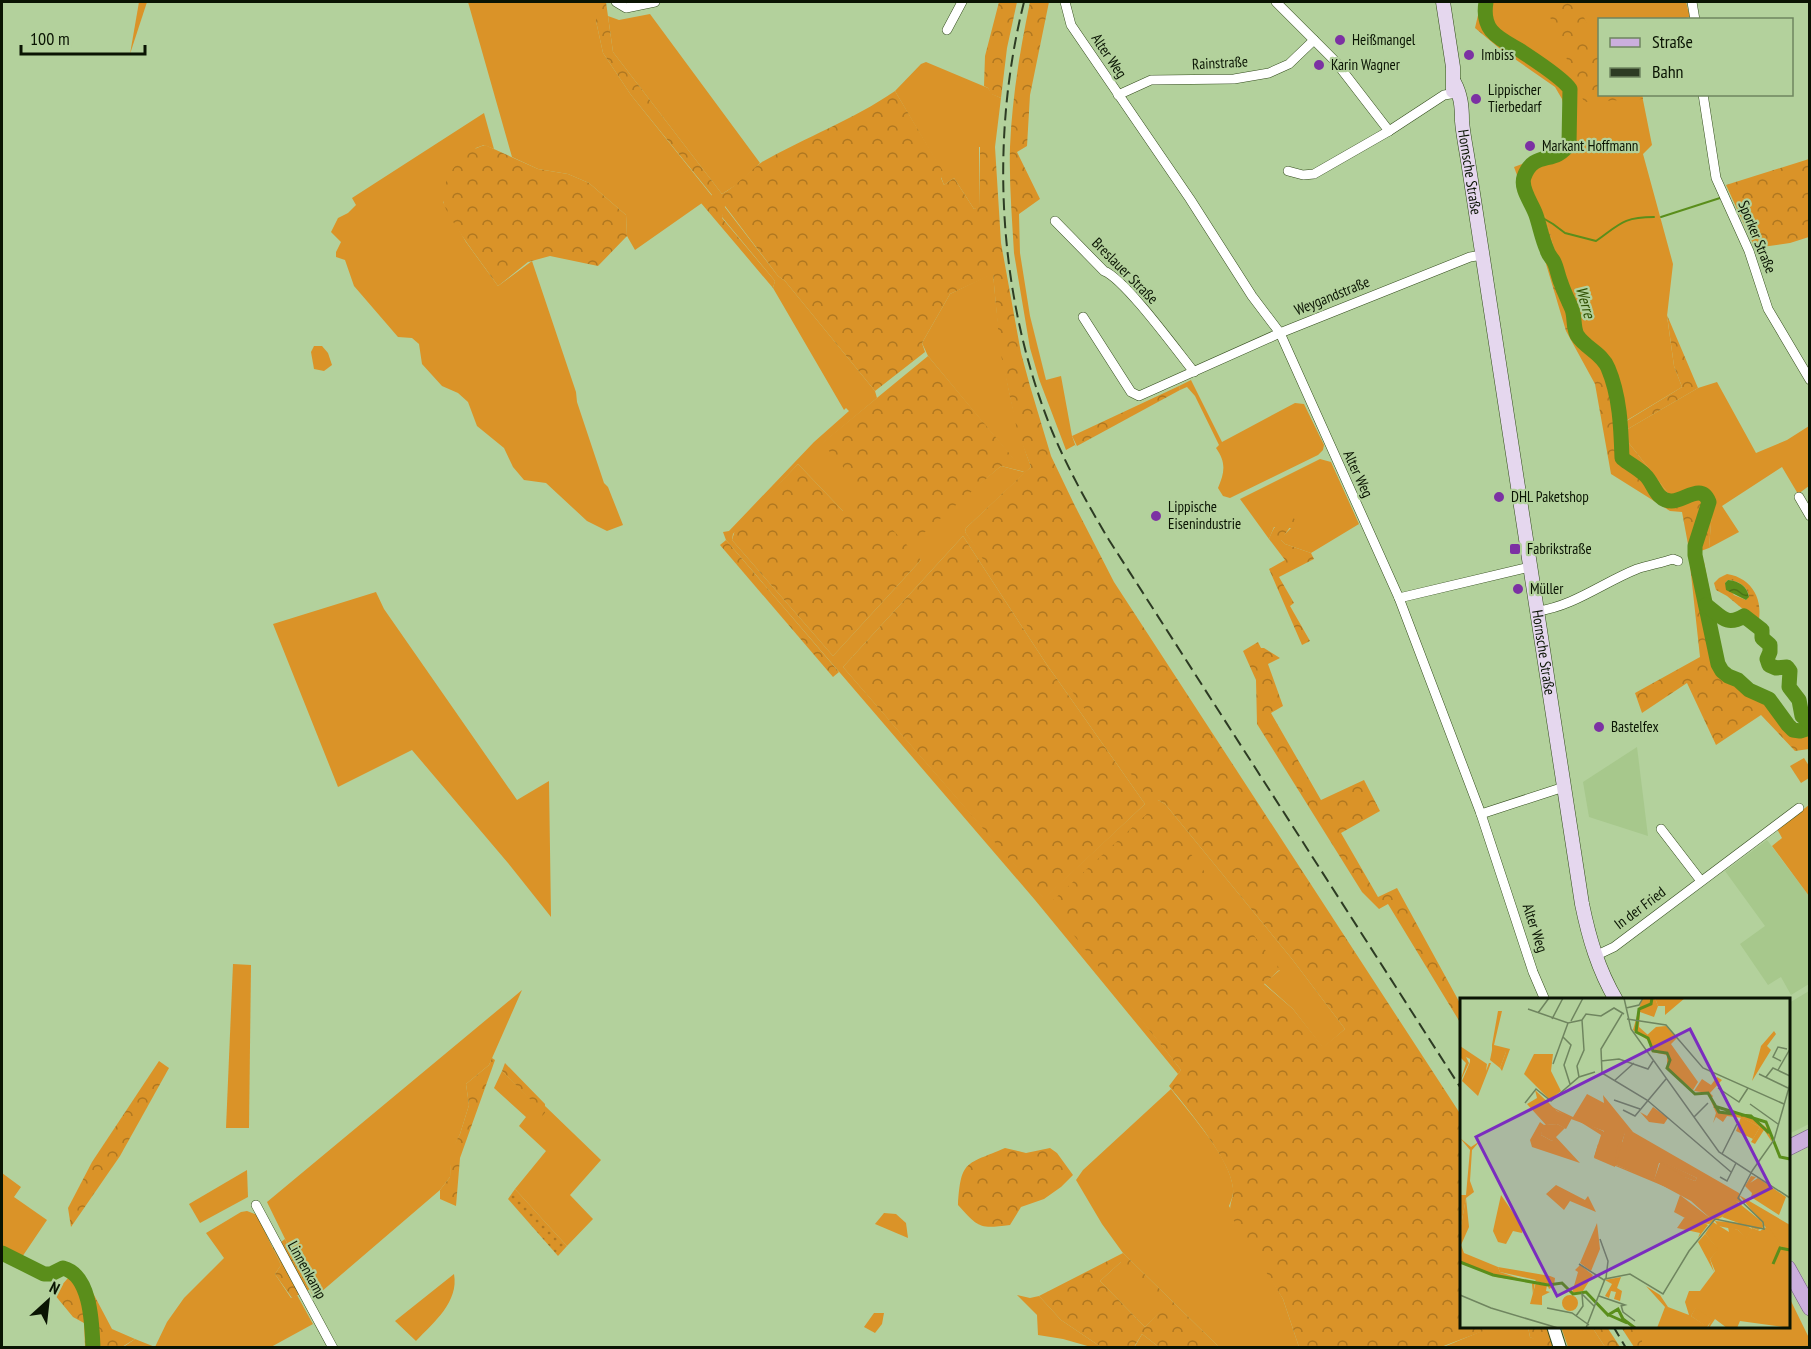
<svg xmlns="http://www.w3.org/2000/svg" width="1811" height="1349" viewBox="0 0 1811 1349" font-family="'PT Sans Narrow',sans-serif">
	<defs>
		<pattern id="forest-crowns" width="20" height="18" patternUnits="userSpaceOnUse" patternTransform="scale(1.5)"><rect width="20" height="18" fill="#da9328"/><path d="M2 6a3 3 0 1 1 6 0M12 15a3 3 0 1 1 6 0" fill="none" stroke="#af7720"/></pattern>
		<pattern id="wetland-marsh" width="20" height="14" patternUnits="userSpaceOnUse" patternTransform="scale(1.5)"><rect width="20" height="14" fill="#da9328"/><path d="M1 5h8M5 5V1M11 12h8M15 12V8" fill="none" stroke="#af7720"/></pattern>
		<pattern id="garden-dots" width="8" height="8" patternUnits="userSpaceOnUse" patternTransform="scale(1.5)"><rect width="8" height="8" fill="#da9328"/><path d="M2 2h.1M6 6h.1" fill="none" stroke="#af7720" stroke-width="1.8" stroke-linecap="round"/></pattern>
		<pattern id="water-waves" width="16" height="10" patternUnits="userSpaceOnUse" patternTransform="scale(1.5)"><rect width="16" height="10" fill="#5a8e1b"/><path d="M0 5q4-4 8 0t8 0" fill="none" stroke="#497316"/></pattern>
	</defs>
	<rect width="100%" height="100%" fill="#b3d19c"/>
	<g fill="#a7c88c">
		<path d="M1637,747L1648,836L1589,817L1583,782Z"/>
		<path d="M1767,840L1809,896V984L1791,995L1781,977L1768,985L1740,944L1765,926L1725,871Z"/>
		<path d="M1809,991V1124L1789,1134V1003Z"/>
	</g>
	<g fill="#da9328" fill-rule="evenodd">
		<path d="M139,2H147L130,54Z"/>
		<path d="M468,2H596V21L603,53L631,95L712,196L635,250L627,236L626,215L589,183L568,174L538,169L512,157Z"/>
		<path d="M1491,2H1686L1690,17L1682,19L1600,20V94L1642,95L1652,145L1643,154L1673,264L1667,316L1674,366L1682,387L1619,425L1603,368L1576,331L1545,215L1531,216L1521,186L1540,166L1559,161L1573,146L1566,87L1534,60L1510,44L1496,30L1493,24Z"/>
		<path d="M650,14L760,163L739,183L722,194L613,52L608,16L619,20Z"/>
		<path d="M926,62L988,88L992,94L1001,98L995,147H979L980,207L974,209L954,178L944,185L941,177L943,173L895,91L921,64Z"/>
		<path d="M484,113L494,149L484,145L476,148L443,202L466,242L498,286L532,261L576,392L577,402L604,483L608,487L623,525L607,531L587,521L546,483L524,480L513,467L504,448L477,426L468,402L458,393L442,386L422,364L419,344L412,338L398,337L354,286L345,260L336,257V252L341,242L331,232L338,218L348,213L356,205L352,198Z"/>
		<path d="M724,206L778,276L785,281L875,391L877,398L823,443L972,490L1001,466L1024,472L928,356L922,343L950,294L993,273C999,341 1007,403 1031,467L966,528L965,532L1158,800L1165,804L1292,959L1345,1029L1323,1048L1293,1009L1264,983L1280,970L1131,1006L1181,1070L1178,1074L1035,900L726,540L723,532L729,531L814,442L849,411L846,408L844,410L773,288L775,281L722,217ZM798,464L843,511L921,560L833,656L732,540L733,534ZM963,536L1045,662L1145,804L1044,898L843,667Z"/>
		<path d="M1014,253H1020L1030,316L1046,380L1061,376L1072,436L1076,447L1075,445L1066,450L1039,379L1030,348Z"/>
		<path d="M314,346H322L328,353L332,365L324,371L314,369L311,352Z"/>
		<path d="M1191,380L1222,442L1295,403L1304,404L1324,445L1323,450L1318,455L1230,498L1223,496L1218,488C1225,472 1226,462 1216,448L1219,445L1195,396L1187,387L1180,390L1179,386Z"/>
		<path d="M1717,382L1756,453L1787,440L1809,426V486L1798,494L1782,467L1722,506L1739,532L1709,548L1713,498L1668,493L1621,433L1698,388Z"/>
		<path d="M1320,459L1331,462L1359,524L1311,553L1285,544L1280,539L1291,528L1274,527L1269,539L1240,499Z"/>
		<path d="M376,592L384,609L517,800L549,781L551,917L508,863L412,750L338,787L273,624Z"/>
		<path d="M1804,758L1809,766V778L1801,783L1790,766Z"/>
		<path d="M1809,805V896L1772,846L1782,838L1777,829Z"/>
		<path d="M233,964L251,965L249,1128H226Z"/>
		<path d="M522,990L489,1065L466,1084L469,1105L460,1134L452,1151L450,1177L440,1190L314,1298L267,1202Z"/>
		<path d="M502,1071L545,1113V1106L601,1160L570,1195L593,1219L567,1246L515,1189L546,1151L519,1126L526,1117L494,1088Z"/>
		<path d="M1171,1089C1190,1114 1230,1157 1233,1188C1234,1194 1231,1201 1229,1206L1283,1299L1299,1347H1219L1123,1253L1102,1224L1076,1180L1083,1170Z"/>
		<path d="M247,1170L248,1197L200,1223L189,1204Z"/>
		<path d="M2,1173L21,1187L14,1197L47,1220L20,1260L2,1249Z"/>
		<path d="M247,1211L257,1215L281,1265L275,1274L291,1298L297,1295L313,1324L271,1347L122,1348L135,1339L155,1347L167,1322L184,1298L224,1258L206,1233L241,1212Z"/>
		<path d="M884,1213L896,1214L906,1223L908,1238L875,1224Z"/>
		<path d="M1122,1261L1168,1304L1145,1327L1100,1281Z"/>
		<path d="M454,1274C459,1302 434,1322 416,1341L395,1321Z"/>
		<path d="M1017,1295L1030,1298L1039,1296L1061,1320L1101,1347H1091L1063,1339L1038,1335L1037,1315Z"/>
		<path d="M1789,1297L1809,1338V1347H1641L1642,1327L1788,1326Z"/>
		<path d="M874,1313H884L882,1324L875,1333L864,1327Z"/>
		<path d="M1494,1326L1528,1327L1530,1337L1554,1347L1441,1348Z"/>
		<path d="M1561,1327H1592L1605,1347H1568Z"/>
		<path d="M1142,1334L1159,1347L1134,1348Z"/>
	</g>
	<g fill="url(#forest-crowns)" fill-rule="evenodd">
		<path d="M596,2H606L613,52L722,194C738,185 749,171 762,162C806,137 853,120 895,91L944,173L941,178L944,185L954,178L974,209L980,206V146L995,147L1001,243L1021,353L1030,386L1051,456L1074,504L1114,582L1461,1115L1462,1326L1494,1327L1441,1347H1299L1283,1299L1231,1216C1228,1203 1234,1199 1233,1189C1232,1161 1187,1108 1169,1086L1181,1070L1049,904L1150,811L1156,809L1280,969L1264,984L1293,1009L1323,1047L1345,1029L1292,959L1165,804L1158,800L1149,799L1051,662L965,532L966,528L1025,472L1001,466L911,544L822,443L928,356L1025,472L1031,467L1017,430L1000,350L993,274L950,294L922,343L925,352L875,391L785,281L778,276L725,206L722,218L775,281L773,288L701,203L712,195L631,95L603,53L596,21Z"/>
		<path d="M999,2H1017L1007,48L1001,98L991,94L988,88L984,86L985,56Z"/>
		<path d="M1030,2H1049L1030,95L1027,146L1017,152L1040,199L1019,214L1020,253H1014C1012,218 1009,182 1010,147C1012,98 1020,50 1030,2Z"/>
		<path d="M1481,2H1491L1493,24L1496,30L1510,44L1534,60L1566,87L1575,108L1573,146L1568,156L1559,161L1540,166L1521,186L1514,167L1538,158L1560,147L1568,124L1562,99L1555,87L1499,48L1475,28Z"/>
		<path d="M1544,2H1578L1599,55L1600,94L1642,95L1643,99L1584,102Z"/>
		<path d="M485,145L538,169L568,174L589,183L626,215L627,236L598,266L550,256L528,262L498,286C488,271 444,215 443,200C443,187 447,176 455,166C462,155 472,149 485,145Z"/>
		<path d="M1809,159V237L1790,243L1755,248L1726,185Z"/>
		<path d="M1545,214L1576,331L1603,367L1615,395L1620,425L1682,387L1674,366L1667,315L1698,388L1621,433L1668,493L1693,485L1713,498L1709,548L1690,555L1682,512L1670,511L1611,474L1595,384L1566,331L1532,217Z"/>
		<path d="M1179,386L1180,390L1077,446L1072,436Z"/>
		<path d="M798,464L843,511L862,497L921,560L833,656L732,540L735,530Z"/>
		<path d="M1292,515L1295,520L1281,540L1285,544L1311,553L1314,559L1279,577L1294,603L1290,606L1310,641L1302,645L1269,569L1285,560L1269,539C1274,525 1280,520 1292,515Z"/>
		<path d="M963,536L1045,662L1145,804L1044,899L843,667Z"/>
		<path d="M726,540L839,672L833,677L720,545Z"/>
		<path d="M1704,562L1724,665L1742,684L1773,704L1795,731L1809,726V749L1795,751L1761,715L1716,745L1687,683L1642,713L1635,693L1700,657L1690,565Z"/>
		<path d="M1258,642L1261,648H1264L1280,658L1268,664L1283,706L1271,713L1321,800L1364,780L1380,811L1341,833L1378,897L1397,888L1461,1005V1024L1388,904L1379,909L1362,892L1257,724L1256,680L1243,651Z"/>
		<path d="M492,1058L495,1060L460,1158L456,1206L440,1199V1190L450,1177L451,1151L460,1134L469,1105L466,1084L489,1065Z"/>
		<path d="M159,1061L169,1068L120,1156L71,1227L68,1208L92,1162Z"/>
		<path d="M505,1063L545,1104V1113L542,1116L535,1111L532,1101L502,1071Z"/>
		<path d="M1005,1148L1026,1153L1050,1148L1057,1153L1073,1175L1061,1187L1044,1199L1021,1207L1010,1225C979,1229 979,1228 958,1205C961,1159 966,1165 1005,1148Z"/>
		<path d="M285,1239L310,1289L292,1298L275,1274L281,1265L273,1248Z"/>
		<path d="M1123,1253L1219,1347H1159L1142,1334L1134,1347H1101L1061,1320L1039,1296ZM1121,1262L1167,1304L1145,1327L1100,1281Z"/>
		<path d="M68,1278L83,1281L93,1293L112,1329L135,1339L122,1347H85L84,1323L73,1317L54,1294Z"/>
		<path d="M1528,1327H1548L1555,1347L1544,1345L1530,1337Z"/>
		<path d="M1592,1327H1607L1620,1347H1605Z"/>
		<path d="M1621,1327H1642V1347H1634Z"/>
	</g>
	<path fill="url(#wetland-marsh)" fill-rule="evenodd" d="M1727,574C1753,578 1764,601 1758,625L1744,616V610L1727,596L1716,590L1714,583L1719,578ZM1728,580C1739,581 1747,586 1749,596L1746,600L1734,595L1725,583Z"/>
	<path fill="url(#garden-dots)" d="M515,1189L567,1246L558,1256L508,1199Z"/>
	<path fill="url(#water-waves)" d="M1728,580C1739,581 1747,586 1749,597L1746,600L1726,590L1725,583Z"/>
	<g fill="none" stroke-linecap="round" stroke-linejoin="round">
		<g stroke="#5a8e1b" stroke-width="2">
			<path d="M1536,214L1553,224L1565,233L1596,241C1620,224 1623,217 1654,217"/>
			<path d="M1661,217L1720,198"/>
		</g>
		<g stroke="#5a8e1b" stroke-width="15">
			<path d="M1486,2C1481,32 1499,38 1521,51C1533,59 1563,78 1570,89L1569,144C1555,166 1534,149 1524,177C1520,189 1532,203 1536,215C1540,227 1542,239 1547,250C1548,255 1552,258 1554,262C1557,268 1558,276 1561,283C1564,292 1568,300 1572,309C1575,317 1573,327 1577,335C1585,348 1602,353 1608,368C1620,396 1621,428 1622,458C1629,464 1638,468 1645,475C1654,483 1656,501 1671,501C1684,502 1701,482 1709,502L1695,546V555L1718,664L1722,671L1728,676L1738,680L1749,690L1769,699L1788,725L1793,730L1800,731L1810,728"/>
			<path d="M1706,605C1721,616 1726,627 1744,616L1762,630V638L1770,645V652L1767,659L1769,665L1776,668L1787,667L1790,671L1789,687L1799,700L1802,716L1810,722"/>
			<path d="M2,1253L44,1274H51L63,1268C91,1275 92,1324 93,1348"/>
		</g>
		<g stroke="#334c1c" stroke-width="10">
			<g id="minor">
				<path d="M616,2L626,8L655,2"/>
				<path d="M1065,2L1071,25L1190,199L1252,296L1280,333L1399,598L1481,814L1533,972L1545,1000"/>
				<path d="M1276,2L1335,61L1389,131L1444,95L1457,93"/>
				<path d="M1692,2L1695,20"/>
				<path d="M947,30L962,2"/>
				<path d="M1703,94L1716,178L1749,251L1768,309L1810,380"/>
				<path d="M1118,95L1151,80L1234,79L1269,73L1289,64L1314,40"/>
				<path d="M1288,171L1303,175L1314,174L1389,131"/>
				<path d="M1055,221L1104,271C1125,279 1177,351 1194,372"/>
				<path d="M1083,317L1131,392L1139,396L1280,333L1470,257L1483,255"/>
				<path d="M1799,497L1810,516"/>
				<path d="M1399,598L1530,567"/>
				<path d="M1538,611C1574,606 1604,582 1637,569C1649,565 1661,563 1673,559L1678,561"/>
				<path d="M1481,814L1564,787"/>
				<path d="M1661,829L1701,881"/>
				<path d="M1595,956L1614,947L1799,808"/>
				<path d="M256,1205L333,1348"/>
			</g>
		</g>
		<g stroke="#334c1c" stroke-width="14">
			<path id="tertiary" d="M1553,1326L1560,1348"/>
		</g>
		<g stroke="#334c1c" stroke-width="15">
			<g id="secondary">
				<path d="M1443,2L1453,67V91"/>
				<path id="s1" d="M1454,82C1461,95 1462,107 1462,121C1463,134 1466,148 1468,161L1582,904C1589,938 1598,969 1616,1000"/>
			</g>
		</g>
		<g stroke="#715682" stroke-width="16">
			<g id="primary">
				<path d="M1788,1148L1810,1137"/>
				<path d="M1788,1268L1810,1308"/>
			</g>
		</g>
		<use href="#minor" stroke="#fff" stroke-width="9"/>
		<use href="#tertiary" stroke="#fff" stroke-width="12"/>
		<use href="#secondary" stroke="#e5d7ee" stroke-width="14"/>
		<use href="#primary" stroke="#cbafdd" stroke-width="15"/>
		<g stroke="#2d3b23" stroke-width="2" stroke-dasharray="12 6" stroke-linecap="butt">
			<path d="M1024,2C989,141 998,298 1052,431C1068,469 1088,505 1109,540L1462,1090"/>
			<path d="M1613,1326L1626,1348"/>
		</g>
	</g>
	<g fill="#7c31a3" stroke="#b3d19c" stroke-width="2">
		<circle cx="1340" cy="40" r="6"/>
		<circle cx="1469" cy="55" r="6"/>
		<circle cx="1319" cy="65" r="6"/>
		<circle cx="1476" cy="99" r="6"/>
		<circle cx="1530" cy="146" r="6"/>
		<circle cx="1499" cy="497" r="6"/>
		<circle cx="1156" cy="516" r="6"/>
		<rect x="1509" y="543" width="12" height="12" rx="3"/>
		<circle cx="1518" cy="589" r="6"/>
		<circle cx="1599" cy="727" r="6"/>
	</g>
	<g text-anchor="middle" stroke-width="4.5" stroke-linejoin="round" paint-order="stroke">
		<g font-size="15" fill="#0a1403" stroke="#b3d19c" text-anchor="start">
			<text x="1352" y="45">Heißmangel</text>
			<text x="1481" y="60">Imbiss</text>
			<text x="1331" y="70">Karin Wagner</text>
			<text x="1488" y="95">Lippischer<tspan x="1488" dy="17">Tierbedarf</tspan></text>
			<text x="1542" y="151">Markant Hoffmann</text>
			<text x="1511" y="502">DHL Paketshop</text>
			<text x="1168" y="512">Lippische<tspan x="1168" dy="17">Eisenindustrie</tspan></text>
			<text x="1527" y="554">Fabrikstraße</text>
			<text x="1530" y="594">Müller</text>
			<text x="1611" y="732">Bastelfex</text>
		</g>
		<g font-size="15" fill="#0a1403" stroke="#b3d19c">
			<text transform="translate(1109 56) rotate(56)" y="5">Alter Weg</text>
			<text transform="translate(1220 63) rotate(-3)" y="5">Rainstraße</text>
			<text dy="5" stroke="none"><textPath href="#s1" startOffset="92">Hornsche Straße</textPath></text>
			<text transform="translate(1757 237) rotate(68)" y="5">Sporker Straße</text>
			<text transform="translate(1125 271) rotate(45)" y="5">Breslauer Straße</text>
			<text transform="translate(1332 296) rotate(-22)" y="5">Weygandstraße</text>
			<text transform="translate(1358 474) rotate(65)" y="5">Alter Weg</text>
			<text dy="5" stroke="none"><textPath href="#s1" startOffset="578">Hornsche Straße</textPath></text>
			<text transform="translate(1640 908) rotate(-37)" y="5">In der Fried</text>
			<text transform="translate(1535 928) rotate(72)" y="5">Alter Weg</text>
			<text transform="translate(307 1270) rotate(61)" y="5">Linnenkamp</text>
		</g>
		<g font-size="16" font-style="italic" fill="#2e4f00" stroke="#b3d19c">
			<text transform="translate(1586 302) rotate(74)" y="6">Werre</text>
		</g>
	</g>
	<g transform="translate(1460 998)">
		<rect width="330" height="330" fill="#b3d19c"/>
		<path d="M195,0H225L205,17V8H198ZM38,13H42L34,47L50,51L42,73L40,70L46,54L32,52V47ZM206,28L217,40L211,46L238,84L233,92L207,70L211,62L206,55L194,52L186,38L196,29ZM0,48L27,66L26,73L29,65H31L18,98L2,83L10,64V61L6,59L9,65L0,84L6,65L0,59ZM257,79L262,82L250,95L253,98L251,101L248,95L234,93L242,81L251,87ZM75,92L97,113L112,120L106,131L97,126L86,127L67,106L77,100ZM193,109L208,120L204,126L189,124L180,114L187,118ZM150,112L166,132L162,144L237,180L235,183L224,179L195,183L220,195L134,159L141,137L114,120L143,133L156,149L165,133L146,124ZM200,165L194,182L156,167ZM281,119L300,129L293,141L276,133ZM80,124L84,127L81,137L92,143L95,138L120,165L72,149L70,142ZM0,140L11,149L20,143L12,152L10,183L14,194L6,200L0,233V197H6L10,152ZM291,178L296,179L290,185L298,180L326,199L319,217L291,199L292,195L285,188ZM96,187L125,202L128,198L136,214L110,203L104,212L86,196ZM220,197L250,220L249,226L223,224L225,220L214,214ZM279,197L330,227V253L322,249ZM275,202L301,223L304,229L298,232L262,219ZM137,225L140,251L131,273L120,265ZM245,236L259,251L250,261L254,274L238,244ZM120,267L133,277L123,293L112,295L118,274L115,272ZM38,269L90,278L95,280L94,288L89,291L87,286L75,283L73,297L72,286L76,282L40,274ZM161,279L157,290L162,293L160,303L154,301L156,294L151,293L149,300L145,298L152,286L145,282ZM102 305a8 8 0 1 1 16 0a8 8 0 1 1-16 0ZM236,309L253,321L247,329L231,318Z" fill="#da9328" fill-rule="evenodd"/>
		<path d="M182,0H195L198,8L194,19L180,14L179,29L188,37L194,52L206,56L209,58L211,64L207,70V57L192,54L189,43L173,32ZM314,33L316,36L307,48L311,52L292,83L301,48ZM40,51L46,54L40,70L30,62L32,52ZM127,96L144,105L143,97L173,134L279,195L281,205L275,203L262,219L249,226L247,223L250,220L231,203L194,183L201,165L225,179L235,183L237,180L202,164L199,165L194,183L156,167L165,134L157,149L155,169L134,160L138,146H148L140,142L144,133L111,121L91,109L85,100L92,109L113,119ZM251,103L259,114L292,118L308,131L312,144L304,132L295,146L291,144L300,129L282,120L267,118L263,124L256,119L253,125L256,115ZM97,126L105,130L92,143L81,137L82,127ZM41,197L63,229L62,235L53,233L46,246L38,244L33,233ZM6,200L9,229L1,247L4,255L38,269L40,274L74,285L36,279L0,265V233ZM224,220L246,226L248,227L238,240L240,235L217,230ZM253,224L269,234L268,229L278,232L286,240L292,230L300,233L308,228L322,249L330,253V330L280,323L277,330H267L255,321L249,330H197L205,309L186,288L200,297L208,309L229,317L225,304L229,293H240L255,273L250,261L258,251L245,236ZM236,310L252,321L248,329L231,318ZM76,284L87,287L86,293L90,294L82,298V307L70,306Z" fill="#da9328" fill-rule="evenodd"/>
		<path d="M74,56H93L91,73L101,93L90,102L64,76ZM255,223L282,225L292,231L286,241L278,232L258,228Z" fill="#da9328"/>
		<path fill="none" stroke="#5a8e1b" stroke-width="3" d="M192,0L191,6L179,11L176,34L188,40L193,53L207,55L210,62L207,70L235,96L248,95L259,114L274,116M254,108L306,124L320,159L330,161M281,117L291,118L309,135M0,264L33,277L88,287L102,285L113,296L126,294L148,317L158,311L163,321L175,330M313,266L320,250L330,252M149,317L167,325"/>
		<path fill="none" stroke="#6f855f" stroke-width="1.5" d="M164,0L171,31L259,154L330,200M166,10L179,7L183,0M68,11L108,25L122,22L126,16L141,18L154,10L164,16M78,15L89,0M162,16L141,51L142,75L187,102L271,174M92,21L103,0M167,21L206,27L243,70L324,106M111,23L123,0M103,39L111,47L104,67L110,86M141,63L159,61L188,71L193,63M321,63L313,59L318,49L327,51M93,66L108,25M318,72L330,51M299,76L328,90M119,79L117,68L124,52L122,22M306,79L313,70L330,78M154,83L174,65M258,90L279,104L288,90M154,102L180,111M65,105L76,91L91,103L119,79L135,74M290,106L318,126M163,112L175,118L206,81M234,119L248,105M262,156L277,126M292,173L314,142L330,86M260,179L267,183L276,165M140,241L148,263L146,280M119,266L144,282M0,297L31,310L98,330M139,298L165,307L161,308M161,307L163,314L175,323M87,310L112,315L129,327M116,318L123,308L122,296L134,308M126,330L145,281L170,276L203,296L229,253L255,221L304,231L303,224L278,200L292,173"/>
		<path fill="#7b2cbf" fill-opacity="0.15" stroke="#7b2cbf" stroke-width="3" d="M230,31L311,190L97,298L16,139Z"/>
		<rect width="330" height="330" fill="none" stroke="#0a1403" stroke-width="3"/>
	</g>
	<rect width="1811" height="1349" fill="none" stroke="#0a1403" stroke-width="6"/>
	<rect x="1598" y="18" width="195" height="78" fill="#b3d19c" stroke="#6f855f" stroke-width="1.5"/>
	<rect x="1610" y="38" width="30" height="9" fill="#cbafdd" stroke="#6f855f" stroke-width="1.5"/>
	<text x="1652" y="48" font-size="18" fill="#0a1403">Straße</text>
	<rect x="1610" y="68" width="30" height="9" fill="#2d3b23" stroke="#6f855f" stroke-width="1.5"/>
	<text x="1652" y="78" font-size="18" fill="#0a1403">Bahn</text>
	<g transform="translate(48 1301) rotate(27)" stroke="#b3d19c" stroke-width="4.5" paint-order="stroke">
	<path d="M0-4.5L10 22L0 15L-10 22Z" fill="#0a1403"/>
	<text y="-9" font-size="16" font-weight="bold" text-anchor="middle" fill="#0a1403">N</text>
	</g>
	<path d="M21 45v9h124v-9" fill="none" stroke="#0a1403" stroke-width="3"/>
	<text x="30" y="45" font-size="18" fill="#0a1403" stroke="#b3d19c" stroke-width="4.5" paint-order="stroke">100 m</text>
</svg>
